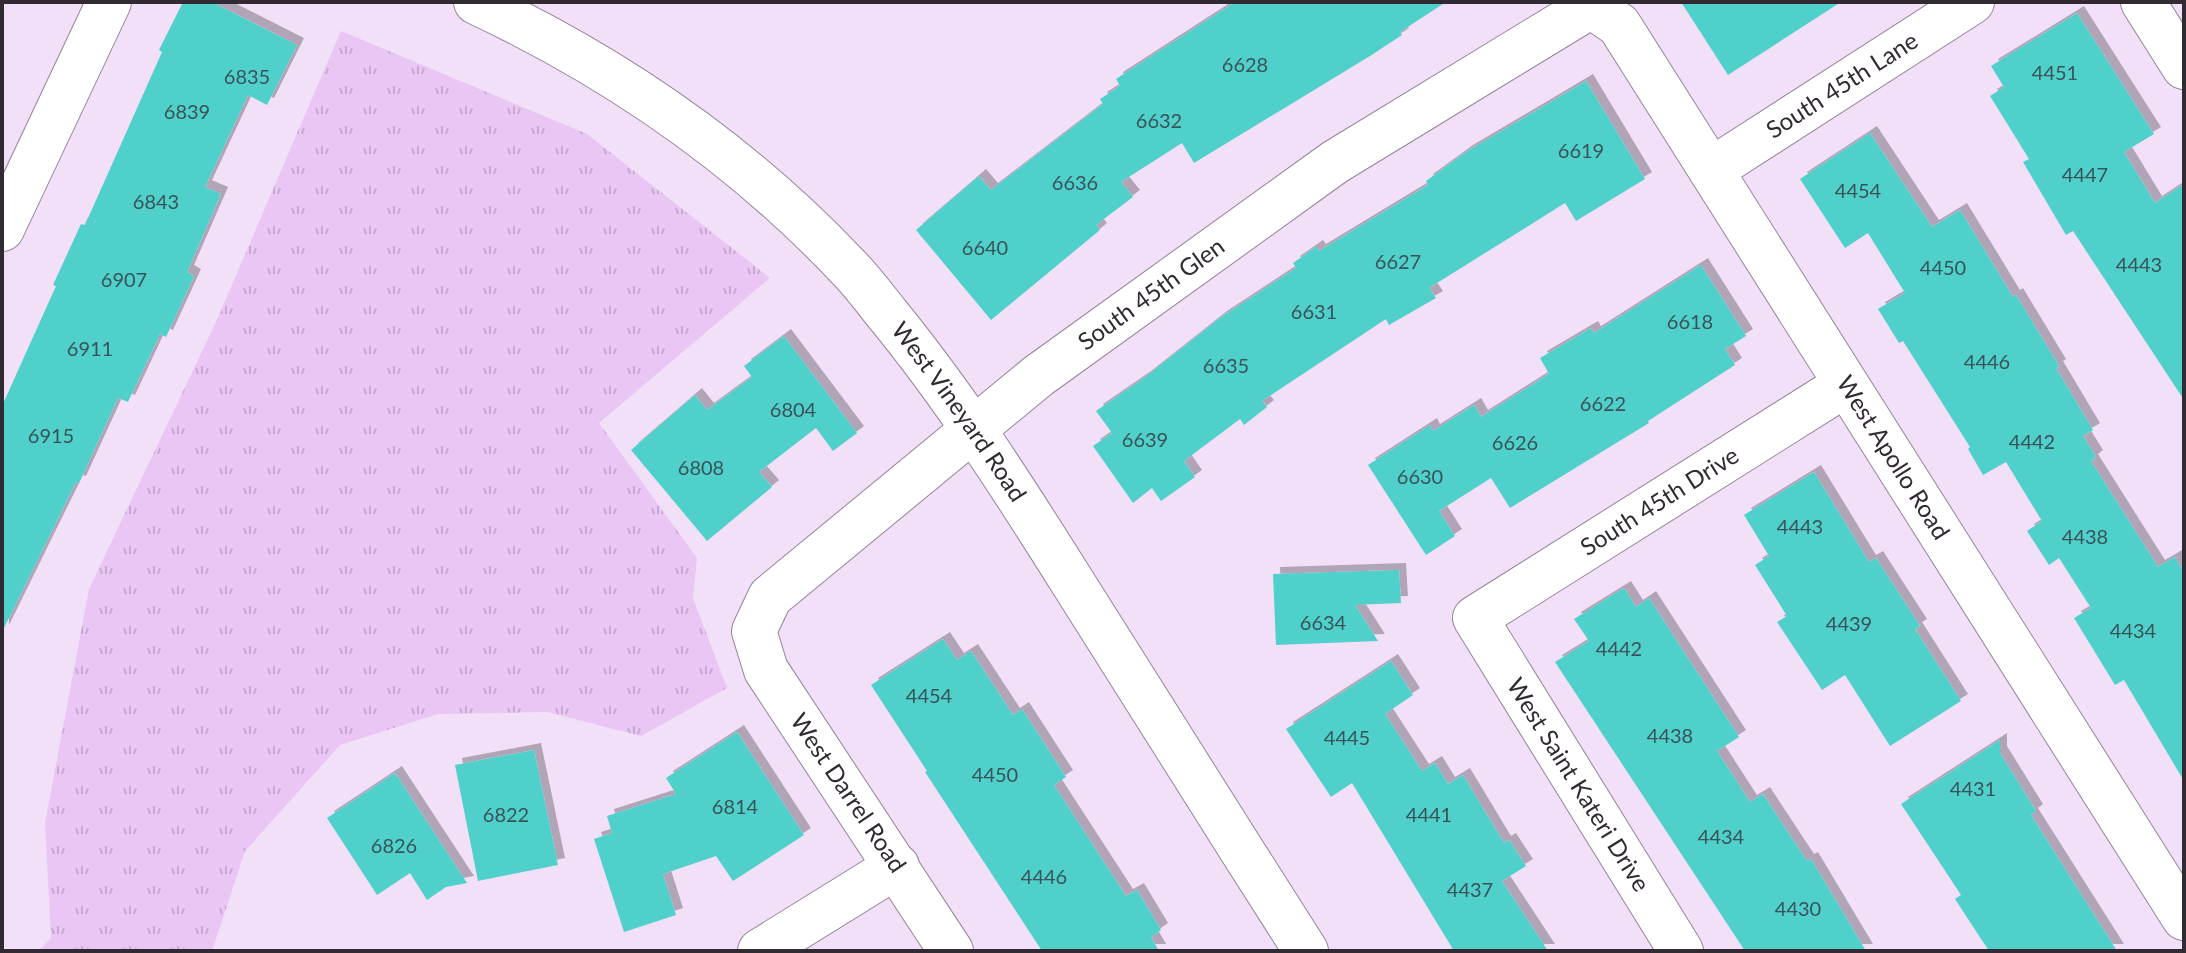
<svg xmlns="http://www.w3.org/2000/svg" width="2186" height="953" viewBox="0 0 2186 953" font-family="Lato,sans-serif">
	<defs>
		<pattern id="park-tufts" width="24" height="20" patternUnits="userSpaceOnUse" patternTransform="scale(2)"><rect width="24" height="20" fill="#e9c6f3"/><path d="M3 7l-1-3M5 7V3M7 7l1-3M15 17l-1-3M17 17v-4M19 17l1-3" fill="none" stroke="#c8aad1"/></pattern>
		<filter id="shadow"><feDropShadow dx="7" dy="-7" stdDeviation="0" flood-color="#0004"/></filter>
	</defs>
	<rect width="100%" height="100%" fill="#f2e0f8"/>
	<path fill="url(#park-tufts)" d="M341,31L587,134L770,278L599,423L697,558L693,598L727,688L641,736L547,712L438,714L340,745L245,851L212,951H39L51,938L45,823L89,589L216,322Z"/>
	<g fill="#4fd0ca" filter="url(#shadow)">
		<path d="M183,2H212L297,45L267,105L248,95L205,187L221,194L187,272L194,276L166,337L160,334L128,402L118,398L79,483L76,482L2,632V406L56,286L53,285L81,224L85,225L162,52L159,50Z"/>
		<path d="M1235,2H1446L1400,32L1402,35L1370,56L1194,163L1182,143L1121,182L1133,197L1096,225L1100,230L991,320L916,230L979,176L991,190L1103,104L1100,99L1120,86L1116,79Z"/>
		<path d="M1681,2H1841L1728,75Z"/>
		<path d="M2077,13L2154,134L2124,152L2155,203L2184,184V400L2073,231L2066,235L2023,162L2029,159L1990,96L2004,87L1991,66Z"/>
		<path d="M1586,81L1645,179L1576,221L1565,203L1429,288L1436,298L1389,325L1386,319L1262,401L1267,407L1244,425L1240,419L1184,461L1195,477L1161,501L1152,488L1133,503L1093,446L1112,433L1096,411L1144,378L1220,318L1296,268L1293,263L1316,247L1319,251L1428,185L1426,181L1466,152Z"/>
		<path d="M1870,133L1932,227L1960,210L2013,297L2016,295L2059,366L2056,368L2093,430L2083,436L2096,457L2091,461L2158,567L2175,557L2184,573V781L2124,680L2115,685L2074,618L2091,608L2059,558L2049,565L2027,531L2042,521L2006,462L1983,475L1968,449L1970,447L1903,341L1899,343L1878,309L1905,293L1868,233L1845,248L1800,179Z"/>
		<path d="M1701,265L1746,336L1725,349L1735,365L1648,421L1649,423L1510,508L1491,478L1439,511L1455,536L1426,555L1368,465L1430,425L1433,431L1474,405L1481,417L1549,374L1540,358L1591,328L1594,333Z"/>
		<path d="M784,336L857,433L833,451L816,428L759,472L772,487L707,541L631,450L695,395L707,410L752,377L744,366Z"/>
		<path d="M1814,472L1869,562L1876,558L1920,626L1915,629L1961,701L1890,746L1845,675L1822,690L1777,622L1787,616L1755,565L1769,556L1744,515Z"/>
		<path d="M1399,570L1401,603L1355,605L1378,641L1276,645L1273,574Z"/>
		<path d="M1624,588L1636,607L1649,598L1739,737L1717,751L1750,802L1763,794L1807,861L1811,859L1866,951H1745L1555,662L1589,641L1574,619Z"/>
		<path d="M943,639L957,660L971,651L1013,715L1022,709L1066,777L1054,785L1126,896L1137,890L1161,930L1151,937L1159,951H1042L925,772L927,771L871,685Z"/>
		<path d="M1391,661L1413,695L1385,714L1422,771L1435,763L1448,784L1463,775L1504,843L1509,840L1526,866L1502,881L1548,951H1454L1352,783L1331,797L1286,729Z"/>
		<path d="M737,732L804,835L733,881L716,856L663,874L676,915L624,932L594,839L612,833L607,816L676,794L666,778Z"/>
		<path d="M2000,740V753L2036,811L2031,815L2117,951H1989L1955,899L1961,895L1901,804Z"/>
		<path d="M534,750L558,865L478,881L455,765Z"/>
		<path d="M395,773L467,883L446,887L427,900L410,873L377,895L327,818Z"/>
	</g>
	<g fill="none" stroke-linecap="round" stroke-linejoin="round">
		<g stroke="#948499" stroke-width="46">
			<g id="minor">
				<path id="s1" d="M476,2C614,67 742,155 847,266C862,281 875,299 888,315C955,397 1012,486 1068,575C1147,700 1226,826 1306,951"/>
				<path d="M2143,2L2184,67"/>
				<path id="s2" d="M1711,170L1972,2"/>
				<path d="M2,229L109,2"/>
				<path d="M760,951L897,866"/>
				<path id="s3" d="M951,951L766,670L754,631L770,597L1038,376L1335,162L1591,6L1619,25L2184,918"/>
				<path id="s4" d="M1681,951L1475,618L1845,385"/>
			</g>
		</g>
		<use href="#minor" stroke="#fff" stroke-width="44"/>
	</g>
	<g text-anchor="middle" stroke-width="7" stroke-linejoin="round" paint-order="stroke">
		<g font-size="20" fill="#385459">
			<text x="1245" y="72">6628</text>
			<text x="2055" y="80">4451</text>
			<text x="247" y="84">6835</text>
			<text x="187" y="119">6839</text>
			<text x="1159" y="128">6632</text>
			<text x="1581" y="158">6619</text>
			<text x="2085" y="182">4447</text>
			<text x="1075" y="190">6636</text>
			<text x="1858" y="198">4454</text>
			<text x="156" y="209">6843</text>
			<text x="985" y="255">6640</text>
			<text x="1398" y="269">6627</text>
			<text x="2139" y="272">4443</text>
			<text x="1943" y="275">4450</text>
			<text x="124" y="287">6907</text>
			<text x="1314" y="319">6631</text>
			<text x="1690" y="329">6618</text>
			<text x="90" y="356">6911</text>
			<text x="1987" y="369">4446</text>
			<text x="1226" y="373">6635</text>
			<text x="1603" y="411">6622</text>
			<text x="793" y="417">6804</text>
			<text x="51" y="443">6915</text>
			<text x="1145" y="447">6639</text>
			<text x="2032" y="449">4442</text>
			<text x="1515" y="450">6626</text>
			<text x="701" y="475">6808</text>
			<text x="1420" y="484">6630</text>
			<text x="1800" y="534">4443</text>
			<text x="2085" y="544">4438</text>
			<text x="1323" y="630">6634</text>
			<text x="1849" y="631">4439</text>
			<text x="2133" y="638">4434</text>
			<text x="1619" y="656">4442</text>
			<text x="929" y="703">4454</text>
			<text x="1670" y="743">4438</text>
			<text x="1347" y="745">4445</text>
			<text x="995" y="782">4450</text>
			<text x="1973" y="796">4431</text>
			<text x="735" y="814">6814</text>
			<text x="506" y="822">6822</text>
			<text x="1429" y="822">4441</text>
			<text x="1721" y="844">4434</text>
			<text x="394" y="853">6826</text>
			<text x="1044" y="884">4446</text>
			<text x="1470" y="897">4437</text>
			<text x="1798" y="916">4430</text>
		</g>
		<g font-size="24" fill="#312a33" stroke="#fff">
			<text dy="8" stroke="none"><textPath href="#s2" startOffset="156">South 45th Lane</textPath></text>
			<text dy="8" stroke="none"><textPath href="#s3" startOffset="902">South 45th Glen</textPath></text>
			<text dy="8" stroke="none"><textPath href="#s1" startOffset="642">West Vineyard Road</textPath></text>
			<text dy="8" stroke="none"><textPath href="#s3" startOffset="1974">West Apollo Road</textPath></text>
			<text dy="8" stroke="none"><textPath href="#s4" startOffset="610">South 45th Drive</textPath></text>
			<text transform="translate(1578 785) rotate(58)" y="8">West Saint Kateri Drive</text>
			<text transform="translate(848 793) rotate(56)" y="8">West Darrel Road</text>
		</g>
	</g>
	<rect width="2186" height="953" fill="none" stroke="#312a33" stroke-width="8"/>
</svg>
